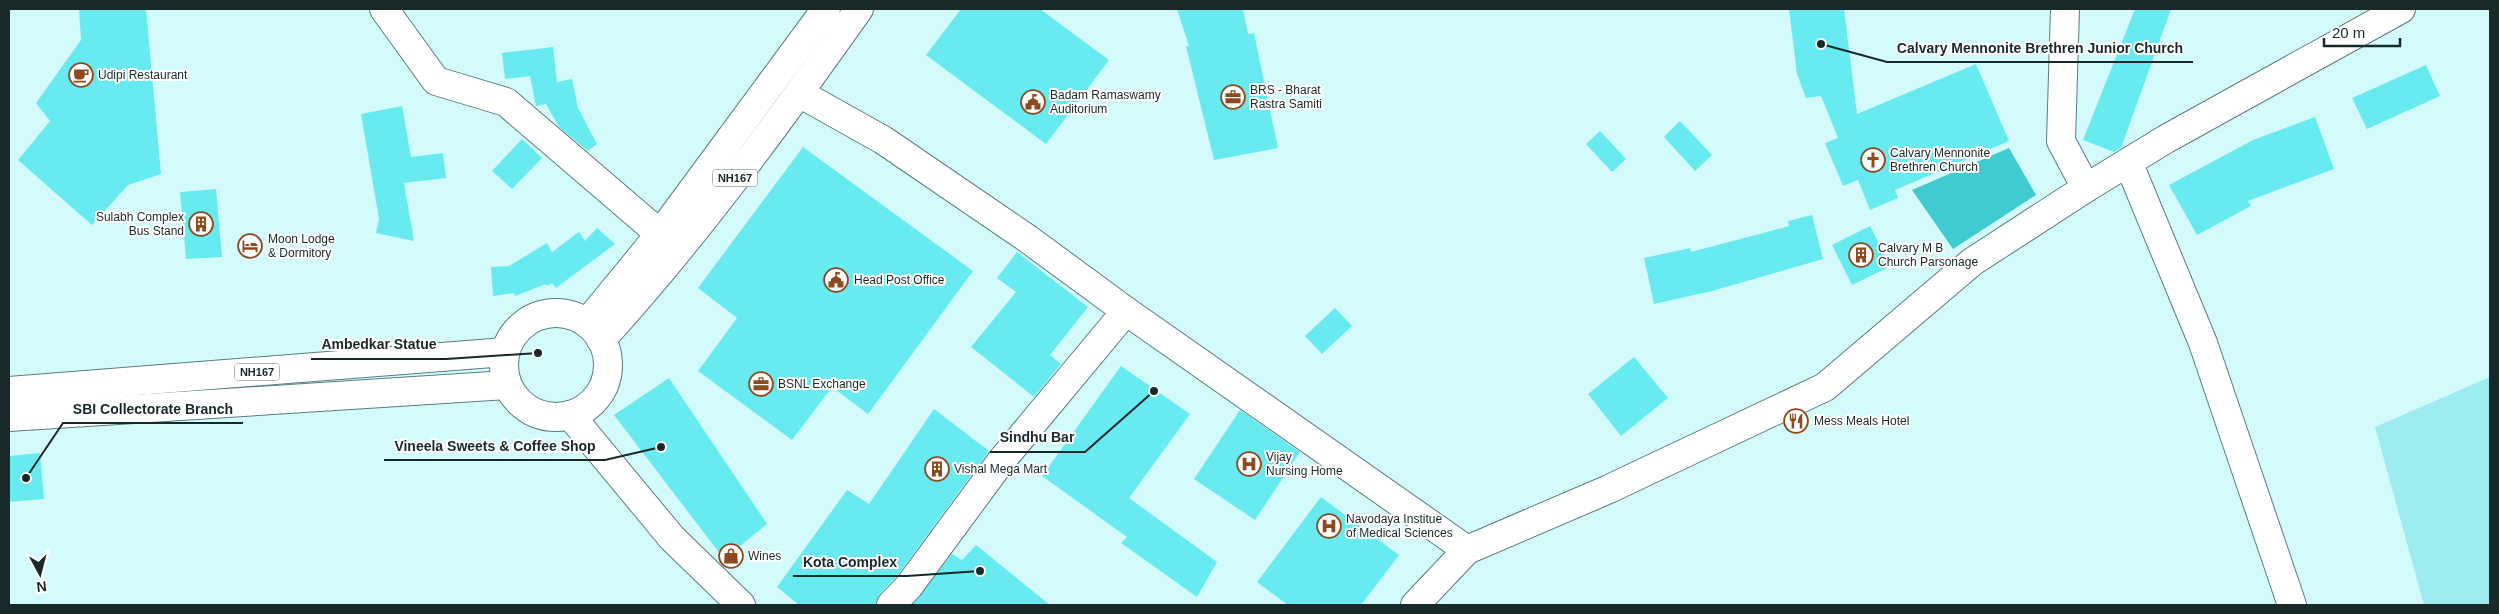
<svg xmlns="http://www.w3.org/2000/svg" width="2499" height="614" viewBox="0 0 2499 614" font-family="Helvetica,sans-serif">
	<rect width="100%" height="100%" fill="#d4fbfc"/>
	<path fill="#9decef" d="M2490,377V605H2424L2375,427Z"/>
	<path fill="#3fcbd0" d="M2009,148L2036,195L1953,249L1912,190Z"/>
	<g fill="#67ebf0">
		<path d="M79,9H146L161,174L128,185L92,225L18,160L50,121L36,103L81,40Z"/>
		<path d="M961,9H1040L1109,60L1046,144L926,55Z"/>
		<path d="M1177,9H1243L1248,34L1254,33L1278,148L1214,160L1186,46H1189Z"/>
		<path d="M1789,9H1844L1857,114L1976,64L2009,141L1895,190L1898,198L1870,210L1858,180L1843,186L1825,143L1838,138L1821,96L1806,98L1797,74Z"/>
		<path d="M2135,9H2171L2121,148L2114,152L2083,140Z"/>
		<path d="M553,47L557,82L572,79L578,108L597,144L588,151L559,127L546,104L536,106L530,76L505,79L502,53Z"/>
		<path d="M2426,65L2440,96L2367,129L2352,98Z"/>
		<path d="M402,106L411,157L443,153L446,178L404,183L414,241L376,233L379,219L361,114Z"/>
		<path d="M2315,117L2334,169L2248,201L2251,206L2197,235L2169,185L2253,140Z"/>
		<path d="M1680,121L1712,155L1695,171L1664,137Z"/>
		<path d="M1600,131L1626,159L1612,172L1586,144Z"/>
		<path d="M522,139L542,158L512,189L492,171Z"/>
		<path d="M803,147L973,271L868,414L832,387L792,440L698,371L737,318L698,288Z"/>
		<path d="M216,189L222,257L186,259L180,192Z"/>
		<path d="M1812,215L1823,259L1712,291L1654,304L1644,258L1690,248L1691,252L1789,226L1788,221Z"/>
		<path d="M1870,226L1891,266L1852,285L1832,245Z"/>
		<path d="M597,228L615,244L556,288L552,283L547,286L546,284L515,296L514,293L493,296L491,267L509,266L547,243L552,252L579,232L585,241Z"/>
		<path d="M1017,252L1088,307L1050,355L1061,364L1034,397L971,347L1016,292L997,278Z"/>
		<path d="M1335,308L1352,326L1322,354L1305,336Z"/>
		<path d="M1634,357L1668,398L1621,436L1588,394Z"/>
		<path d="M1121,366L1190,414L1129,498L1217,562L1197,597L1121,543L1127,537L1042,476Z"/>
		<path d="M669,378L767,524L724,559L614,415Z"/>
		<path d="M934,409L989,451L897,576L880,594L876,605H799L777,587L847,490L869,504Z"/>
		<path d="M1240,410L1300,452L1255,520L1194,479Z"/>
		<path d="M40,453L44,499L9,502V456Z"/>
		<path d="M1321,497L1399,555L1361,605H1288L1257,582Z"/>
		<path d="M976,545L1050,605H912L952,554L962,560Z"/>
	</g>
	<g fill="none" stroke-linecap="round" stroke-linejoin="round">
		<g stroke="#5a7d7e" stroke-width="30">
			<g id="minor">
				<path d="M384,9L436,81L506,102L660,234"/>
				<path d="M2065,9L2061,141L2086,188"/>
				<path d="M799,93L883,140L1028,239L1126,311L1002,460L909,586L891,605"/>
				<path d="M2129,164L2203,343L2292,605"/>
				<path d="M1126,311L1467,550"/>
				<path d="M570,415L672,538L741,605"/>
				<path d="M1415,605L1467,550L1609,489L1825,387L1972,262L2086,188L2166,139L2401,9"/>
			</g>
		</g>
		<g stroke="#5a7d7e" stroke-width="30">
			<g id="highway">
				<circle cx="556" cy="365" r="52"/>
				<path d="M587,323L660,234L826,9"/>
				<path d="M601,340C696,236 778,123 859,9"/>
				<path d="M9,391L505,352"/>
				<path d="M9,417L507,385"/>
			</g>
		</g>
		<use href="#minor" stroke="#fff" stroke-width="28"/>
		<use href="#highway" stroke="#fff" stroke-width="28"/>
	</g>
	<defs>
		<g id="cafe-ring" transform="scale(1.25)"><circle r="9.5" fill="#fff" stroke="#8e491f" stroke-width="1.5"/><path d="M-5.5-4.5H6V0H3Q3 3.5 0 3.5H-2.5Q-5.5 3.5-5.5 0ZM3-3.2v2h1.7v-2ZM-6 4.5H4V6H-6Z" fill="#8e491f"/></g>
		<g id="office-ring" transform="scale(1.25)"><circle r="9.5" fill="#fff" stroke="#8e491f" stroke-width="1.5"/><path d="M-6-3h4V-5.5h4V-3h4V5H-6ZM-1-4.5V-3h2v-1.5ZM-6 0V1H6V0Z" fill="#8e491f"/></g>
		<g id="civic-ring" transform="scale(1.25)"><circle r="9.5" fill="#fff" stroke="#8e491f" stroke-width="1.5"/><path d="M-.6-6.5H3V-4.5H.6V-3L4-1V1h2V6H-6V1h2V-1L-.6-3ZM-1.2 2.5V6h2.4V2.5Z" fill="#8e491f"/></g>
		<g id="church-ring" transform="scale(1.25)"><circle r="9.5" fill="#fff" stroke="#8e491f" stroke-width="1.5"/><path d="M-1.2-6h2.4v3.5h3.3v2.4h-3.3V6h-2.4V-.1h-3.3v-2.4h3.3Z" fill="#8e491f"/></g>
		<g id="building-ring" transform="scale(1.25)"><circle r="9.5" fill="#fff" stroke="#8e491f" stroke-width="1.5"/><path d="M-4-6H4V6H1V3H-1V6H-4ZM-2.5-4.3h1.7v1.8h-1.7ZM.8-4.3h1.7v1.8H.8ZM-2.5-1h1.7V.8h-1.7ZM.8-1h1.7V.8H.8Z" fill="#8e491f"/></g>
		<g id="hotel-ring" transform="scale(1.25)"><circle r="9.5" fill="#fff" stroke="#8e491f" stroke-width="1.5"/><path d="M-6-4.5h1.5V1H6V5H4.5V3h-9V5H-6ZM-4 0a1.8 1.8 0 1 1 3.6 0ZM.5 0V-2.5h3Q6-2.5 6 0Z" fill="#8e491f"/></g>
		<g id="restaurant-ring" transform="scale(1.25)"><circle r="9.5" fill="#fff" stroke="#8e491f" stroke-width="1.5"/><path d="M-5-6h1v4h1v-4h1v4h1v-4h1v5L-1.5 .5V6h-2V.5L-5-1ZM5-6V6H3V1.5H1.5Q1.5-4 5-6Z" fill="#8e491f"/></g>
		<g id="hospital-ring" transform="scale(1.25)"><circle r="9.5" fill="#fff" stroke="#8e491f" stroke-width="1.5"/><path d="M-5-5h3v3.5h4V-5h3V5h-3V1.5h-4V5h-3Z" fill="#8e491f"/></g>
		<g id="shop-ring" transform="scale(1.25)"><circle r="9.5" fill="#fff" stroke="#8e491f" stroke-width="1.5"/><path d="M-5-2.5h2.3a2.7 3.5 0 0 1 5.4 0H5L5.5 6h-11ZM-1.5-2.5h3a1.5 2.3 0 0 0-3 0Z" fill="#8e491f"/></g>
	</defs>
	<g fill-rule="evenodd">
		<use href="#cafe-ring" x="81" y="75"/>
		<use href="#office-ring" x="1233" y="97"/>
		<use href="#civic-ring" x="1033" y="102"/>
		<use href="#church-ring" x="1873" y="160"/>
		<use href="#building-ring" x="201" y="224"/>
		<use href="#hotel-ring" x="250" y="246"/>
		<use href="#building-ring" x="1861" y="255"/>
		<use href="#civic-ring" x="836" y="280"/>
		<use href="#office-ring" x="761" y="384"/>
		<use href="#restaurant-ring" x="1796" y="421"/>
		<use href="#hospital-ring" x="1249" y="464"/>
		<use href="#building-ring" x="937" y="469"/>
		<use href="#hospital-ring" x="1329" y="526"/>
		<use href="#shop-ring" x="731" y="556"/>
	</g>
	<g text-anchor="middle" stroke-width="4" stroke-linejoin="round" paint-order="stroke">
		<g fill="#fff" stroke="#5e6868" stroke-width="1">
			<rect x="712.5" y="169.5" width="45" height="17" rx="4"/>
			<rect x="234.5" y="363.5" width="45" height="17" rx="4"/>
		</g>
		<g font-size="11" font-weight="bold" fill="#192828">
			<text x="735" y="182">NH167</text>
			<text x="257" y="376">NH167</text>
		</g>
		<g font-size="12" fill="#192828" stroke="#fff" text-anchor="start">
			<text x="98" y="79">Udipi Restaurant</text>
			<text x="1250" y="94">BRS - Bharat<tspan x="1250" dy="14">Rastra Samiti</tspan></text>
			<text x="1050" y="99">Badam Ramaswamy<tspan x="1050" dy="14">Auditorium</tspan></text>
			<text x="1890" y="157">Calvary Mennonite<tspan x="1890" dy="14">Brethren Church</tspan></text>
			<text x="184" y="221" text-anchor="end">Sulabh Complex<tspan x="184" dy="14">Bus Stand</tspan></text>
			<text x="268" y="243">Moon Lodge<tspan x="268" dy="14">&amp; Dormitory</tspan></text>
			<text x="1878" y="252">Calvary M B<tspan x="1878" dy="14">Church Parsonage</tspan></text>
			<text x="854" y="284">Head Post Office</text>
			<text x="778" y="388">BSNL Exchange</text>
			<text x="1814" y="425">Mess Meals Hotel</text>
			<text x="1266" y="461">Vijay<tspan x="1266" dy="14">Nursing Home</tspan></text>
			<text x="954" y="473">Vishal Mega Mart</text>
			<text x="1346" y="523">Navodaya Institue<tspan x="1346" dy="14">of Medical Sciences</tspan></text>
			<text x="748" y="560">Wines</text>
		</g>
	</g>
	<path fill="none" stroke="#192828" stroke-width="2" d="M1821 44L1887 62H2193M538 353L446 359H311M26 478L63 423H243M1154 391L1085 452H990M661 447L605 460H384M980 571L907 576H793"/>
	<g fill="#192828" stroke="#fff" stroke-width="2">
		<circle cx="1821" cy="44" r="5"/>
		<circle cx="538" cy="353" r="5"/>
		<circle cx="26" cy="478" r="5"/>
		<circle cx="1154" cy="391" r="5"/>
		<circle cx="661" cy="447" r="5"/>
		<circle cx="980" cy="571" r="5"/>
	</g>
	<g font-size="14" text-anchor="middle" font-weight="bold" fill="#192828" stroke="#fff" stroke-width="4" stroke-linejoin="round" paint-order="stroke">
		<text x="2040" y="53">Calvary Mennonite Brethren Junior Church</text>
		<text x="379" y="349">Ambedkar Statue</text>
		<text x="153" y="414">SBI Collectorate Branch</text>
		<text x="1037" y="442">Sindhu Bar</text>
		<text x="495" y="451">Vineela Sweets &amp; Coffee Shop</text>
		<text x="850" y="567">Kota Complex</text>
	</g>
	<rect width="2499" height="614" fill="none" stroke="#192828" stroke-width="20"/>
	<g transform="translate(40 574) rotate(173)" stroke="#ffffff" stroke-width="4" paint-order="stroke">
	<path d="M0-4L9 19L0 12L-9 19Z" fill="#192828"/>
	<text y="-8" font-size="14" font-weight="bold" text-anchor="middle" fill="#192828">N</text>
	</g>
	<path d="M2324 38v8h76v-8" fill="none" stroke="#192828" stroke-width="2.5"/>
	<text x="2332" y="38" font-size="15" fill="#192828" stroke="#ffffff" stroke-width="4" paint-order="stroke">20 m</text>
</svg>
